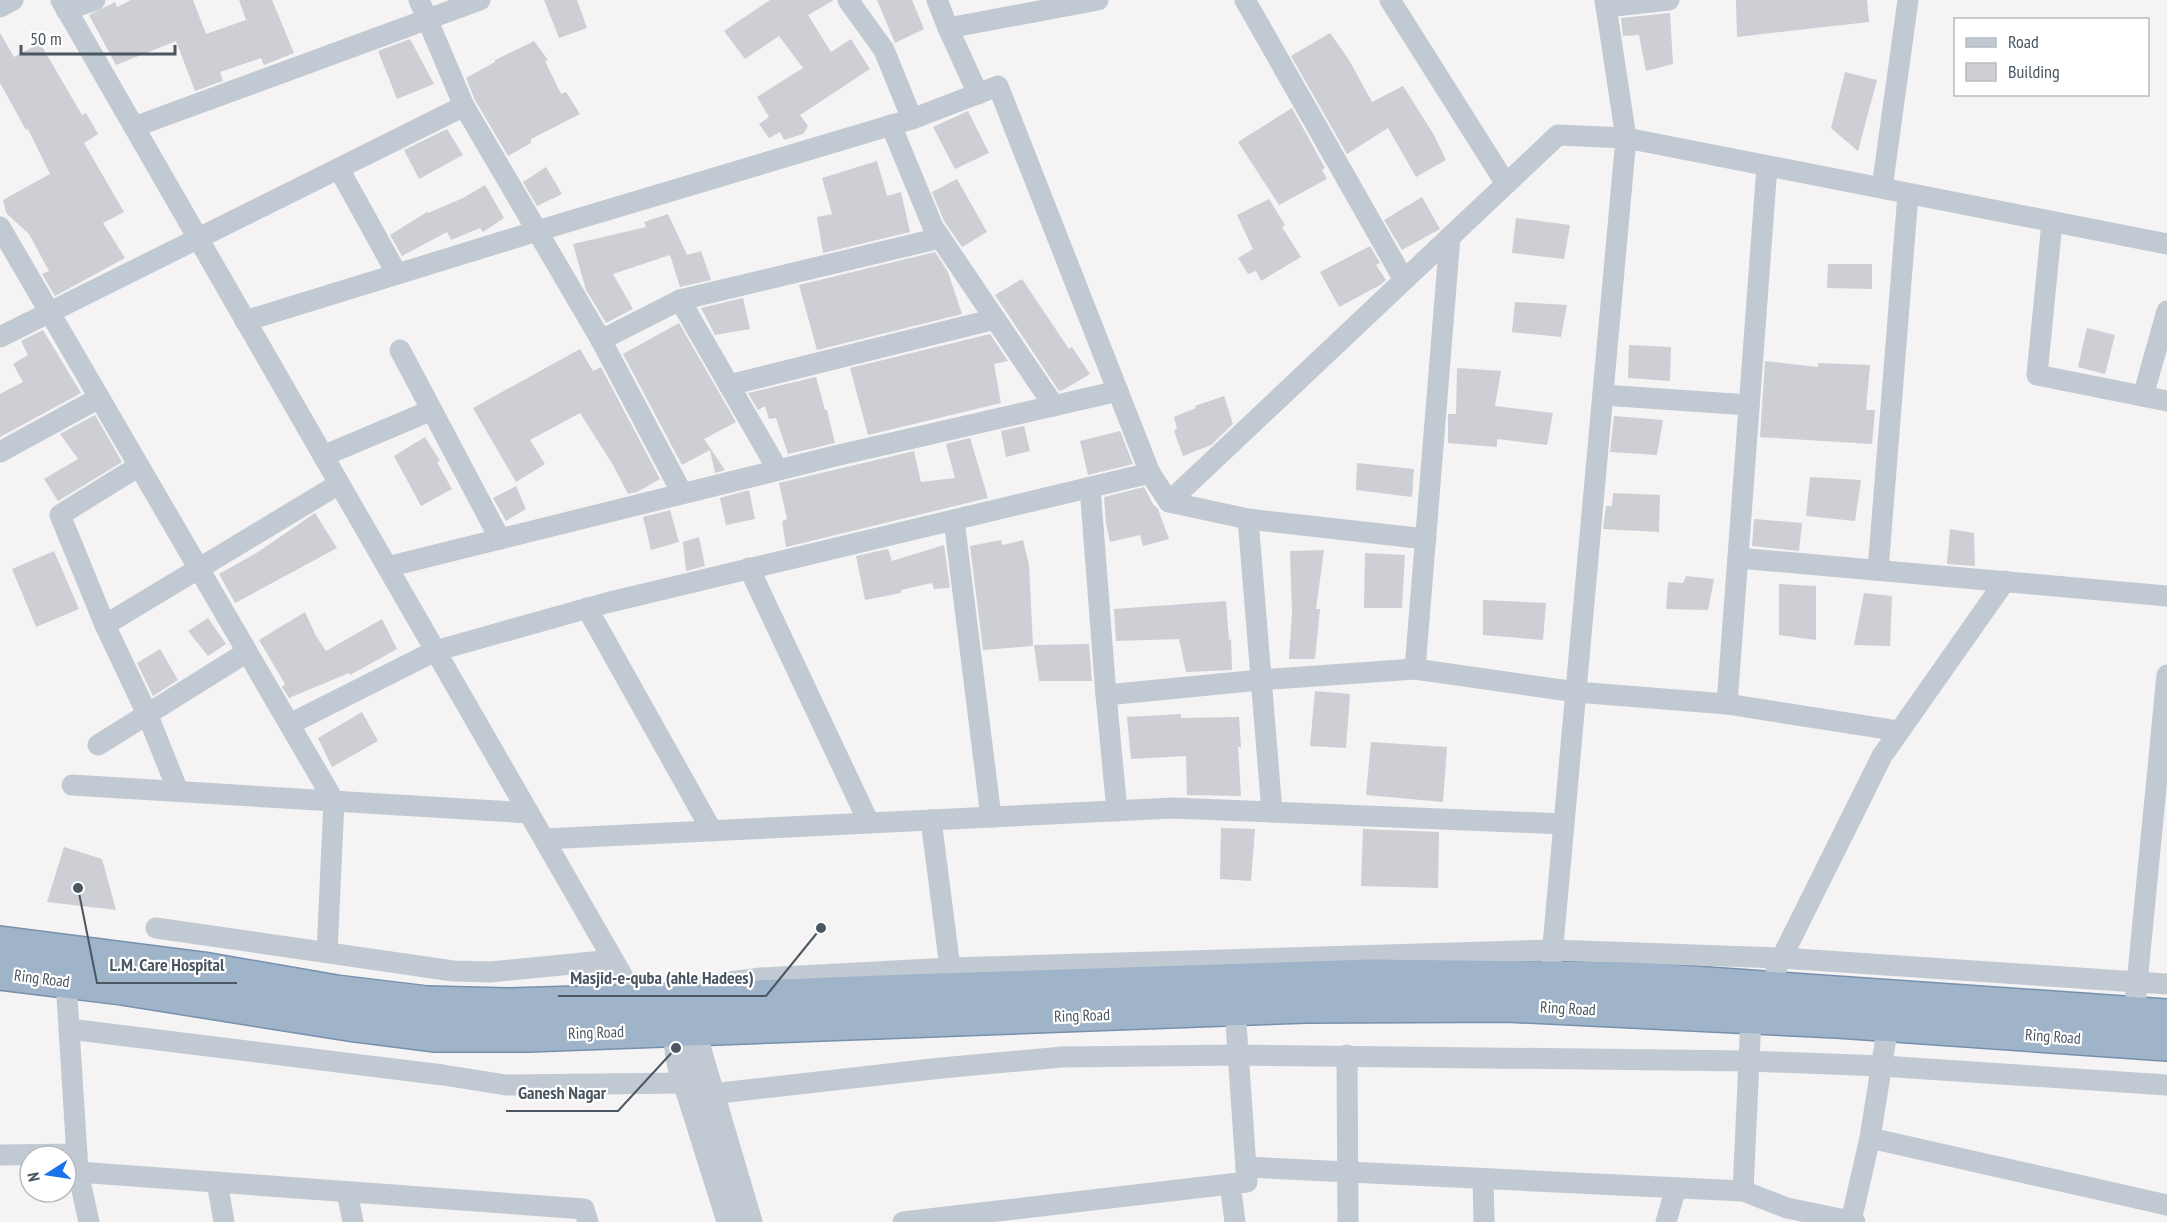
<svg xmlns="http://www.w3.org/2000/svg" width="2167" height="1222" viewBox="0 0 2167 1222" font-family="'PT Sans Narrow',sans-serif">
	<rect width="100%" height="100%" fill="#f5f3f3"/>
	<g fill="#cdcfd5">
		<path d="M131,0H193L206,34L246,20L239,0H272L294,53L264,65L261,58L220,72L223,81L195,91L176,41L116,65L89,15L115,2L117,7Z"/>
		<path d="M544,0H577L587,28L559,38Z"/>
		<path d="M770,0H834L808,15L831,52L851,39L870,69L800,115L808,126L803,134L784,140L780,132L769,138L759,124L769,117L757,97L803,68L779,36L745,59L724,31Z"/>
		<path d="M877,0H912L924,29L895,43Z"/>
		<path d="M1736,0H1867L1869,22L1737,37Z"/>
		<path d="M1670,13L1673,64L1646,71L1639,35L1623,36L1621,18Z"/>
		<path d="M0,33L14,57L40,43L82,115L86,113L98,134L84,143L124,212L103,223L125,258L55,296L42,274L49,271L29,234L6,213L3,200L50,174L28,129L26,130L0,83Z"/>
		<path d="M1330,33L1349,60L1372,102L1403,86L1434,135L1446,160L1416,177L1388,128L1347,154L1291,56Z"/>
		<path d="M410,39L434,84L397,99L378,51Z"/>
		<path d="M534,41L548,60L545,61L561,94L566,92L580,114L531,139V143L508,156L475,100L466,78L495,62V60Z"/>
		<path d="M1845,72L1877,80L1858,151L1831,128Z"/>
		<path d="M1292,108L1325,168L1322,170L1327,179L1279,205L1238,142Z"/>
		<path d="M968,111L989,153L955,169L933,127Z"/>
		<path d="M447,129L463,155L419,179L404,150Z"/>
		<path d="M877,161L887,196L901,192L910,232L823,253L817,217L832,214L822,178Z"/>
		<path d="M546,167L562,194L537,206L523,182Z"/>
		<path d="M957,179L987,232L962,247L944,221L932,192Z"/>
		<path d="M485,185L504,218L483,232L480,228L451,240L447,232L402,256L390,235L427,212L428,213L463,198Z"/>
		<path d="M1422,197L1440,229L1402,250L1384,220Z"/>
		<path d="M1269,199L1285,225L1282,227L1301,257L1261,281L1256,271L1248,274L1238,258L1253,249L1237,215Z"/>
		<path d="M668,214L687,255L701,251L711,280L680,287L670,255L613,274L633,309L606,323L586,290L573,244L646,227L644,222Z"/>
		<path d="M1516,218L1570,225L1564,259L1512,253Z"/>
		<path d="M1370,246L1380,263L1376,265L1386,280L1380,285L1339,307L1320,272Z"/>
		<path d="M935,252L948,272L962,314L817,350L799,285Z"/>
		<path d="M1828,264H1872V289L1827,288Z"/>
		<path d="M1022,279L1069,349L1072,347L1090,374L1063,390L1059,391L995,295Z"/>
		<path d="M743,298L750,329L715,335L701,308Z"/>
		<path d="M1515,302L1567,305L1561,337L1512,332Z"/>
		<path d="M679,323L736,422L704,439L725,470L715,473L710,450L682,465L623,354Z"/>
		<path d="M2087,328L2115,335L2105,374L2078,367Z"/>
		<path d="M43,330L81,393L0,437V394L23,382L13,364L28,355L21,341Z"/>
		<path d="M990,334L1008,361L994,364L1001,403L868,435L850,368Z"/>
		<path d="M1629,345L1671,347L1670,381L1628,378Z"/>
		<path d="M580,349L593,371L601,367L660,479L637,492L628,494L613,465L580,413L530,440L545,464L516,482L473,408Z"/>
		<path d="M1765,361L1818,367V363L1870,365L1866,410H1875L1872,444L1760,437Z"/>
		<path d="M1457,368L1501,371L1495,406L1553,413L1547,445L1497,439V447L1448,443V414H1456Z"/>
		<path d="M816,377L825,410H827L835,443L788,454L776,418L769,419L765,406L758,410L748,393Z"/>
		<path d="M1224,396L1233,424L1211,445L1183,456L1174,431L1177,428L1174,417L1196,408L1195,406Z"/>
		<path d="M95,415L122,462L58,501L44,479L78,459L60,434Z"/>
		<path d="M1614,416L1663,420L1657,455L1610,452Z"/>
		<path d="M1024,426L1030,451L1006,457L1001,431Z"/>
		<path d="M1120,431L1133,464L1088,475L1080,441Z"/>
		<path d="M425,437L440,461L437,462L452,489L421,506L394,456Z"/>
		<path d="M970,438L988,498L786,547L782,521L787,519L779,483L914,451L921,482L955,478L946,444Z"/>
		<path d="M1357,463L1414,469L1412,497L1356,490Z"/>
		<path d="M1810,477L1861,480L1855,521L1806,516Z"/>
		<path d="M516,486L526,509L506,521L493,498Z"/>
		<path d="M1144,487L1153,504L1158,509L1169,539L1143,546L1140,535L1110,542L1106,523L1104,497Z"/>
		<path d="M749,490L755,519L726,525L720,498Z"/>
		<path d="M1613,493L1660,495L1659,532L1603,529L1606,506H1612Z"/>
		<path d="M670,510L679,542L651,550L643,517Z"/>
		<path d="M315,513L337,548L235,603L219,574L258,552Z"/>
		<path d="M1754,519L1802,523L1799,551L1752,546Z"/>
		<path d="M1950,529L1974,533L1975,566L1947,564Z"/>
		<path d="M699,537L705,566L686,571L683,542Z"/>
		<path d="M1001,540L1002,545L1023,540L1029,565L1033,646L983,650L970,546Z"/>
		<path d="M944,545L950,588L934,589L932,583L901,590V593L865,600L856,556L888,549L892,561Z"/>
		<path d="M1324,550L1316,609H1320L1315,659H1289L1292,613L1290,551Z"/>
		<path d="M54,551L79,609L36,627L12,569Z"/>
		<path d="M1365,553L1405,555L1402,608H1364Z"/>
		<path d="M1686,576L1714,579L1708,610L1666,609L1668,582L1683,583Z"/>
		<path d="M1779,584L1816,586V640L1779,635Z"/>
		<path d="M1864,593L1892,596L1890,646L1854,645Z"/>
		<path d="M1483,600L1546,603L1543,640L1483,635Z"/>
		<path d="M1226,601L1229,640L1231,639L1232,670L1186,672L1179,639L1116,641L1114,609Z"/>
		<path d="M305,612L316,636L326,651L382,619L397,649L350,675L349,673L289,698L282,687L285,684L259,640Z"/>
		<path d="M208,618L226,644L208,656L188,631Z"/>
		<path d="M1089,644L1092,681H1039L1034,645Z"/>
		<path d="M160,649L178,680L153,696L137,663Z"/>
		<path d="M1315,691L1350,694L1346,748L1310,746Z"/>
		<path d="M362,712L378,741L332,767L318,738Z"/>
		<path d="M1181,714V718L1239,717L1241,747H1238L1241,796L1187,795L1186,756L1131,759L1127,717Z"/>
		<path d="M1371,742L1447,747L1443,802L1366,795Z"/>
		<path d="M1221,828L1255,829L1251,881L1220,879Z"/>
		<path d="M1363,829L1439,832L1438,888L1361,886Z"/>
		<path d="M64,847L102,859L116,910L47,902Z"/>
	</g>
	<g fill="none" stroke-linecap="round" stroke-linejoin="round">
		<g stroke="#7690ad" stroke-width="36">
			<g id="trunk">
				<path d="M0,943L203,969L336,992L427,1003L508,1005L685,1000L906,991L1371,976L1635,979L2167,1016"/>
				<path d="M0,973L122,988L355,1025L434,1035H528L1306,1006L1508,1005L1837,1021L2167,1044"/>
			</g>
		</g>
		<g stroke="#c1cad2" stroke-width="21">
			<path d="M61,0L637,1001"/>
			<path d="M937,0L948,28"/>
			<path d="M1245,0L1404,280"/>
			<path d="M1390,0L1506,184"/>
			<path d="M1605,0L1626,138L2167,244"/>
			<path d="M0,7L13,0"/>
			<path d="M1606,7L1669,0"/>
			<path d="M66,10L95,0"/>
			<path d="M978,94L948,28L1098,0"/>
			<path d="M464,106L601,340L682,493"/>
			<path d="M912,119L998,86L1150,473L1169,502L1558,135L1626,138L1550,978"/>
			<path d="M891,125L933,227L1054,406"/>
			<path d="M134,127L480,0"/>
			<path d="M339,169L397,274"/>
			<path d="M1882,188L1908,0"/>
			<path d="M2052,222L2037,375L2167,401"/>
			<path d="M0,227L334,801L327,952"/>
			<path d="M245,321L537,231L912,119L884,50L848,0"/>
			<path d="M0,337L464,106L419,0"/>
			<path d="M601,340L680,300"/>
			<path d="M400,350L500,539"/>
			<path d="M729,385L995,319"/>
			<path d="M1603,395L1749,405"/>
			<path d="M2143,396L2167,311"/>
			<path d="M0,452L99,398"/>
			<path d="M323,456L432,410"/>
			<path d="M139,466L60,515L105,625L148,716L178,791"/>
			<path d="M778,470L680,300L940,238"/>
			<path d="M1090,487L1106,695L1260,680L1415,669L1576,692L1727,704L1899,731"/>
			<path d="M1169,502L1248,519L1272,812"/>
			<path d="M1248,519L1426,539"/>
			<path d="M954,520L991,817"/>
			<path d="M1738,558L2167,596"/>
			<path d="M387,567L835,456L1118,391"/>
			<path d="M749,568L869,823"/>
			<path d="M1878,570L1908,194"/>
			<path d="M587,608L712,831"/>
			<path d="M105,625L339,484"/>
			<path d="M1415,669L1450,237"/>
			<path d="M1106,695L1117,811"/>
			<path d="M1727,704L1767,166"/>
			<path d="M290,724L435,651L606,603L1150,473"/>
			<path d="M98,745L247,652"/>
			<path d="M72,785L529,813"/>
			<path d="M931,820L952,983"/>
			<path d="M544,839L1173,808L1564,824"/>
			<path d="M156,928L453,971L490,972L613,960"/>
			<path d="M1776,969L1882,756L2005,581"/>
			<path d="M66,981L78,1172L584,1209L588,1222"/>
			<path d="M702,987L729,982L761,978L950,968L1553,950L1782,958L2167,984"/>
			<path d="M2134,1014L2167,675"/>
			<path d="M1888,1025L1870,1138L2167,1205"/>
			<path d="M69,1029L443,1075L506,1085L686,1083"/>
			<path d="M1347,1055L1348,1222"/>
			<path d="M711,1094L941,1068L1062,1057L1238,1055L1749,1061L1882,1066L2167,1085"/>
			<path d="M0,1155L77,1154"/>
			<path d="M1246,1167L1743,1191L1787,1208L1855,1222"/>
			<path d="M78,1172L89,1222"/>
			<path d="M1483,1179L1484,1222"/>
			<path d="M217,1182L224,1222"/>
			<path d="M1743,1191L1751,1017"/>
			<path d="M347,1192L353,1222"/>
			<path d="M1851,1221L1870,1138"/>
			<path d="M903,1222L1230,1184"/>
			<path d="M1235,1222L1230,1184L1247,1182L1235,1009"/>
			<path d="M1666,1222L1676,1188"/>
		</g>
		<g stroke="#c1cad2" stroke-width="27">
			<path d="M685,1010L686,1029L698,1050L749,1222"/>
			<path d="M674,1019C679,1038 676,1057 684,1075L730,1221"/>
		</g>
		<use href="#trunk" stroke="#9fb4c9" stroke-width="33"/>
	</g>
	<g text-anchor="middle" stroke-width="4.5" stroke-linejoin="round" paint-order="stroke">
		<g font-size="16" fill="#4a5661" stroke="#fff">
			<text transform="translate(42 978) rotate(7)" y="6">Ring Road</text>
			<text transform="translate(1568 1008) rotate(3)" y="6">Ring Road</text>
			<text transform="translate(1082 1015) rotate(-2)" y="6">Ring Road</text>
			<text transform="translate(596 1032) rotate(-2)" y="6">Ring Road</text>
			<text transform="translate(2053 1036) rotate(4)" y="6">Ring Road</text>
		</g>
	</g>
	<path fill="none" stroke="#4a5661" stroke-width="2" d="M78 888L97 983H237M821 928L766 996H558M676 1048L618 1111H506"/>
	<g fill="#4a5661" stroke="#fff" stroke-width="2">
		<circle cx="78" cy="888" r="6"/>
		<circle cx="821" cy="928" r="6"/>
		<circle cx="676" cy="1048" r="6"/>
	</g>
	<g font-size="18" text-anchor="middle" font-weight="bold" fill="#4a5661" stroke="#fff" stroke-width="4.5" stroke-linejoin="round" paint-order="stroke">
		<text x="167" y="971">L.M. Care Hospital</text>
		<text x="662" y="984">Masjid-e-quba (ahle Hadees)</text>
		<text x="562" y="1099">Ganesh Nagar</text>
	</g>
	<rect x="1954" y="18" width="195" height="78" fill="#ffffff" stroke="#b7bbc0" stroke-width="1.5"/>
	<rect x="1966" y="38" width="30" height="9" fill="#c1cad2" stroke="#b7bbc0" stroke-width="1.5"/>
	<text x="2008" y="48" font-size="18" fill="#4a5661">Road</text>
	<rect x="1966" y="63" width="30" height="18" fill="#cdcfd5" stroke="#b7bbc0" stroke-width="1.5"/>
	<text x="2008" y="78" font-size="18" fill="#4a5661">Building</text>
	<g transform="translate(48 1174) rotate(258)"><circle r="28" fill="#ffffff" stroke="#b7bbc0" stroke-width="1.5"/>
	<path d="M0-4.5L10 22L0 15L-10 22Z" fill="#1a73e8"/>
	<text y="-9" font-size="16" font-weight="bold" text-anchor="middle" fill="#4a5661">N</text>
	</g>
	<path d="M21 45v9h154v-9" fill="none" stroke="#4a5661" stroke-width="3"/>
	<text x="30" y="45" font-size="18" fill="#4a5661" stroke="#ffffff" stroke-width="4.5" paint-order="stroke">50 m</text>
</svg>
